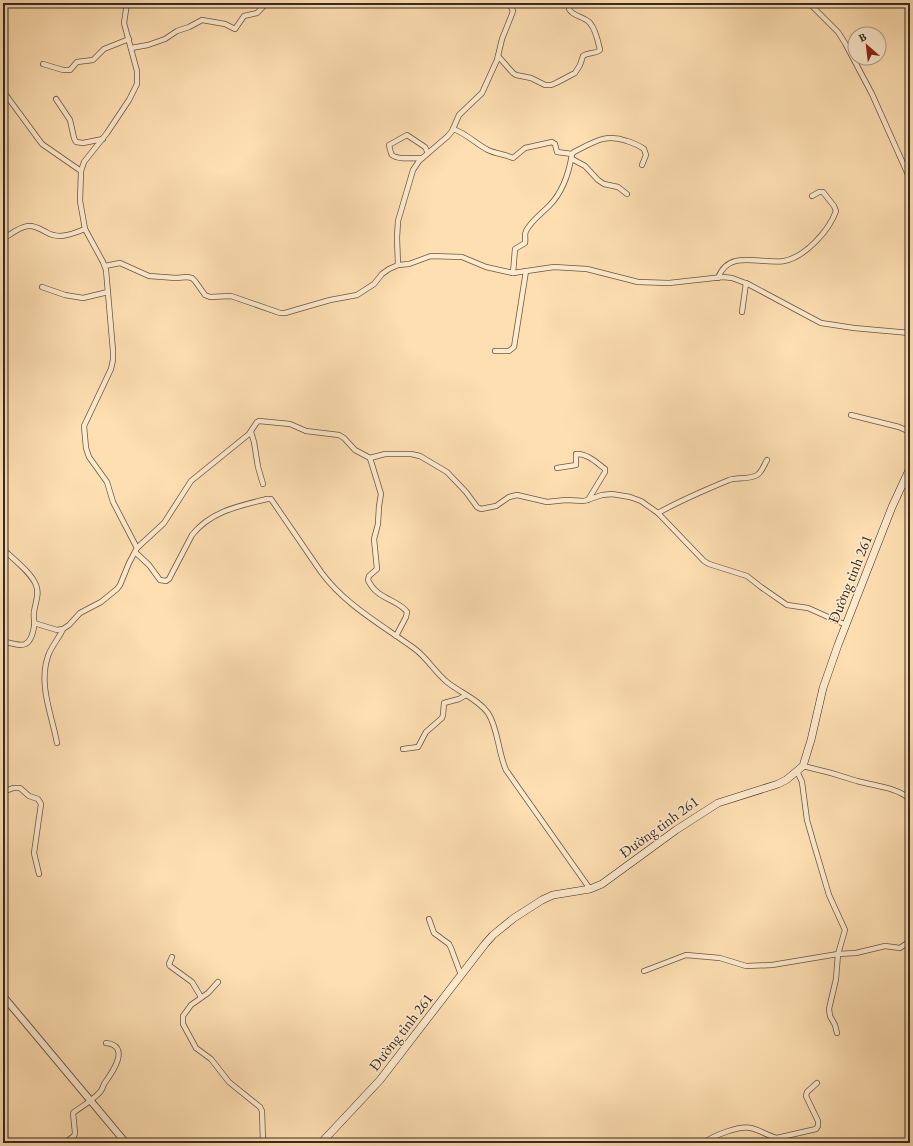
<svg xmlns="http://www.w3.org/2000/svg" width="913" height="1146" viewBox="0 0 913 1146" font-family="'EB Garamond',serif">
	<rect width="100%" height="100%" fill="#fedfb2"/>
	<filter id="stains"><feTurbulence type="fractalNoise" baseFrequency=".005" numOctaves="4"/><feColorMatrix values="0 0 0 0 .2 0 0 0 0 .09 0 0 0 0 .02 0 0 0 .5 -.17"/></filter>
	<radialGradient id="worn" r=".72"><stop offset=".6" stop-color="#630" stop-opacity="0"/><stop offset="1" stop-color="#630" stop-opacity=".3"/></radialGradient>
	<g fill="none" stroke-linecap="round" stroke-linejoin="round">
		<g stroke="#695646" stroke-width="6">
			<g id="minor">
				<path d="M127,3L124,23L137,71V84L129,100L107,133L84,162L81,171L80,201L85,229L103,262L106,270L113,351V360L111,369L84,426L86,448L89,457L107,482L113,502L137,548"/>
				<path d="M809,3L838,32L845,43L872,94L910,179"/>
				<path d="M131,48L148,45L165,39L177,31L189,27L202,20L225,24L235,29L244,16L257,13L267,3"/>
				<path d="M498,56L513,73L516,75L531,78L545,85H551L556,83L575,73L580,65L583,56C588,52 596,54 600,50C598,41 596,30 590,23C584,16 573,17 569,9L571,3"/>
				<path d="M43,64L63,70H70L77,62L93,60L104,49L129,39"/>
				<path d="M3,91L42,144L81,171"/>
				<path d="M56,99L70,120L74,138L76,142L83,143L103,139"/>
				<path d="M453,129C466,133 476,144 488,150C496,154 505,154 513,158L525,148L552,142L555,144L557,152L572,154"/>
				<path d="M422,158C415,158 397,160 392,155C390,152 390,148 389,145L407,135L425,147L428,153"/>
				<path d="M572,159L585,166L598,180L604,184L618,187L627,194"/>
				<path d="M3,239C11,234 19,227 28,226C35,225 40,229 46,232C59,240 72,234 85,229"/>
				<path d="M398,265L397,238L398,221L413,170L419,161L448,136L452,131L459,115L482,93L497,60L502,39L512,14L513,11L509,3"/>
				<path d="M105,266L120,263L149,276L176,278L187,277L192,278L195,281L205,295L210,297L231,296L280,313H285L330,300L357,295L374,284L382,274L389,269L398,265L409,264L431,256L462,257L486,267L513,273L554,267L587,269L638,282L669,283L723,277L732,278L748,284L821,323L854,328L910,333"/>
				<path d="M513,273L515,249L525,243C526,239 524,235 526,231C531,221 541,214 549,206C563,192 569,173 572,154L574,152C594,142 605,133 627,141C633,143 639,145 644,149L646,155L642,165"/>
				<path d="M718,278C729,248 762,265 784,261C805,257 829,231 836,211L834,206L823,192H819L812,196"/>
				<path d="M42,287L65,295L83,298L108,292"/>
				<path d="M742,312L746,283"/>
				<path d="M495,351H509L514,347L526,271"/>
				<path d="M851,415L899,427L910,432"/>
				<path d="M251,432L254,442L258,467L263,484"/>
				<path d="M370,458L381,494L379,506L378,524L374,539L377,569L369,576L368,580C377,600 398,599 407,612L406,617L396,636"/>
				<path d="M557,468L576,465V454C587,453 597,463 605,469V472L588,500"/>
				<path d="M658,513C681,500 705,490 729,480C739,477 748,480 757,475C762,472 764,465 767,460"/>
				<path d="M3,549C13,559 31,572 36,585C40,594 35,603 34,612C33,617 35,622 34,627C30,650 21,646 3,641"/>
				<path d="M135,552L149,565L160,580L166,581L169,579L192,535C211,511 239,506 267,499H271L321,572C345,605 382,625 415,649C427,658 435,672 447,682C459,692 478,699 488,713C498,728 498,752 506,770L590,889"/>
				<path d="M34,623L57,630L63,629L69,625L80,613L101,602L117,589L120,585L129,563L137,548L164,523L191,481L249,434L257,422L259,421L290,424L306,431L339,435L344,438L355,450L370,458L385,454H411L420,456L447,472L466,492L477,507L481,509L496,506L509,497L517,495L547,502L566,500L584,501L602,495L612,494L630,497L641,501L658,513L704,561L709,564L747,576L761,587L787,605L808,608L846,625"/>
				<path d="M57,743C52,715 38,685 48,656C51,647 59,638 63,629"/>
				<path d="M403,749L418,747L426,732L442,718L443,715L444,703L459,699L466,695"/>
				<path d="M803,766C821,770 839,775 857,781C875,786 896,787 910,799"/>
				<path d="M797,771L802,782L807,820L813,841L829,895L845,930L838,954L836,979L829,1009L830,1016L835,1025L837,1033"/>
				<path d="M3,792L13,788H20L29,796L38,799L41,804L34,853L39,874"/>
				<path d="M429,919L434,933L449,944L451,948L461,975"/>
				<path d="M172,957L169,964L170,966L192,982L201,997"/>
				<path d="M644,971L686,955L720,958L746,966L772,965L838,954L856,953L885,946L900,948L910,941"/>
				<path d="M218,982L208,993L191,1005L183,1016V1024L196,1048L211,1059L229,1082L260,1107L262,1111L263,1143"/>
				<path d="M66,1142L74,1136L75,1133L73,1113C82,1106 92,1101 100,1092C102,1090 103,1087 104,1084C111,1074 132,1046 106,1043"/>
				<path d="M704,1143C712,1136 740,1125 751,1128C760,1130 768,1136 777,1138L816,1129L818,1126V1121L806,1096L807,1092L817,1083"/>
			</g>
		</g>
		<g stroke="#695646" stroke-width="8">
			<path id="tertiary" d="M3,996L126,1143"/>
		</g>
		<g stroke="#372922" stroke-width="8">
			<path id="secondary" d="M321,1143L380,1080L485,944L493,935L514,918L542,900L553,895L590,889L602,884L676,830L718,803L778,784L786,780L803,766L811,740L823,688L838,645L892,507L910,468"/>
		</g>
		<use href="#minor" stroke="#feeacd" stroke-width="4.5"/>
		<use href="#tertiary" stroke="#feeacd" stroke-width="6"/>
		<use href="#secondary" stroke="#feeacd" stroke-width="7"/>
	</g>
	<g text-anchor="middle" stroke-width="3" stroke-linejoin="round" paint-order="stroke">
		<g font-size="15" fill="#372922" stroke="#feeacd">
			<text transform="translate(850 579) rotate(-68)" y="5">Đường tỉnh 261</text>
			<text transform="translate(659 827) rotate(-36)" y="5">Đường tỉnh 261</text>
			<text transform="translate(401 1032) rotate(-52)" y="5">Đường tỉnh 261</text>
		</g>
	</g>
	<rect width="913" height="1146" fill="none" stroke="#fedfb2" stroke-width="16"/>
	<rect x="4" y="4" width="905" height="1138" fill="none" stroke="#372922" stroke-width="2"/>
	<rect x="8" y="8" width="897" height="1130" fill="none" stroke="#372922"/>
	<g transform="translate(867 46) rotate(332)"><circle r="19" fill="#feeacd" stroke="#ae9d89"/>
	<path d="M0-3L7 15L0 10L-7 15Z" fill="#8f2418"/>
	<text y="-6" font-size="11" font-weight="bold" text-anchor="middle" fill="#372922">B</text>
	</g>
	<rect width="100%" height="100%" filter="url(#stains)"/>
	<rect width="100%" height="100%" fill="url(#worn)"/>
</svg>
